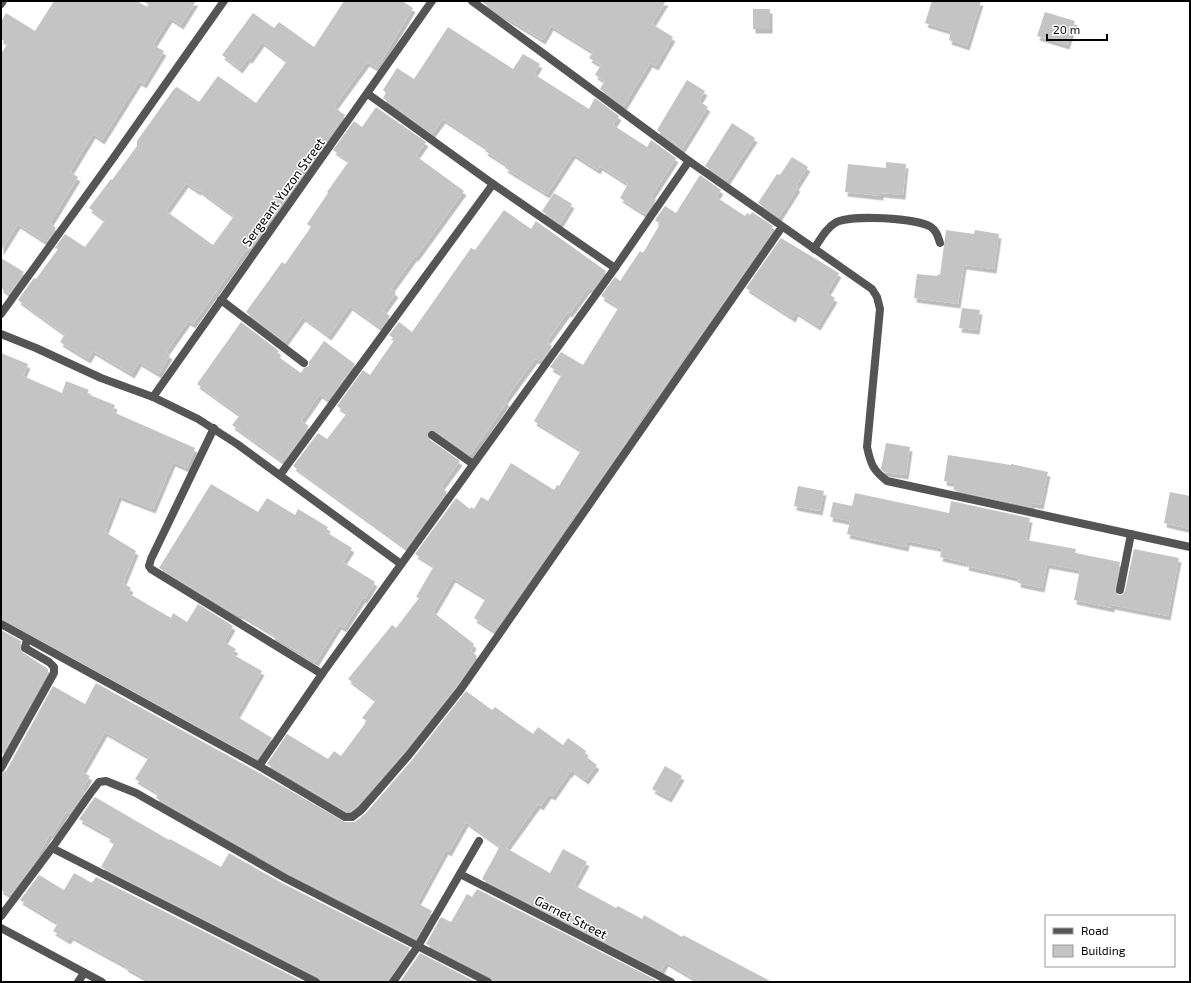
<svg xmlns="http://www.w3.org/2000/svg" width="1191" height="983" viewBox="0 0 1191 983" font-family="'Exo 2',sans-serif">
	<defs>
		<filter id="shadow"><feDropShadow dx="2.5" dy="4.5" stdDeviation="0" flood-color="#0004"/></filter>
	</defs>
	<rect width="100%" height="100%" fill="#fff"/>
	<g fill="#c4c4c4" fill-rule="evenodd" filter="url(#shadow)">
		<path d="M54,1H137L147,7L149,5L143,1H196L181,25L170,18L153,45L164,51L144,84L139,81L102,140L93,134L70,172L78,177L50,223L56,228L46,242L18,224L1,251V54L8,43L1,39V22L6,13L35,31Z"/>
		<path d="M344,1H402L413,8L377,68L367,62L334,107L345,115L299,177L300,178L248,251L246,250L193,324L188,321L166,352L170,355L159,374L139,362L132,374L93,351L88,359L60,342L65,334L18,300L34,278L36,279L58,249L55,248L65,234L85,247L105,220L89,208L111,179L112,180L137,146V141L174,89L177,87L199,102L218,76L256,103L287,61L262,42L250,59L248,58L240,69L222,55L253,13L274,28L279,22L314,47ZM186,183L198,191L199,190L234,216L213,245L166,211Z"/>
		<path d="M481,1H666L652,24L673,37L656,66L650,63L624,106L600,89L605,81L595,75L601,65L589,58L593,52L551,26L543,40L498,13Z"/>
		<path d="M932,1H981L967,46L949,40L951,31L925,23Z"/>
		<rect x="753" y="9" width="17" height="20"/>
		<path d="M1045,12L1075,21L1067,45L1037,36Z"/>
		<path d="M448,27L513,69L523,54L540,64L534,74L589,109L595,98L619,116L613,125L647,147L651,140L676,158L651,197L656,200L645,214L620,198L628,184L600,166L598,170L573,154L547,194L505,168L507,165L485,151L487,148L443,119L432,134L383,98L386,93L383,90L397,68L414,79Z"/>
		<path d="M687,80L705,91L699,101L708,107L682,149L657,130Z"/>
		<path d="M376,107L426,142L416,156L464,191L416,257L415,256L391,289L396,293L383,311L390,316L381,328L350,306L329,336L303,317L285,342L246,312L282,262L285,264L311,227L307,224L328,193L327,192L349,161L333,150L354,121L362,127Z"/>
		<path d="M732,123L755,138L727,181L705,166Z"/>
		<path d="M792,157L808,167L796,186L798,187L779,217L758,203L777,174L780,175Z"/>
		<path d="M886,162L906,164L903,195L881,193V196L845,192L848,164L886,168Z"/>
		<path d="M700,175L721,190L716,197L745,216L747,213L750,215L752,212L773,226L770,231L772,232L690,350L689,349L656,399L654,398L628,439L576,514L575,513L561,535L494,631L474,618L486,598L453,578L433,612L474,644L471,651L477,656L457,686L404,752L357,806L350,812H347L267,764L287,734L328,759L334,751L341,756L367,721L362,718L376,700L348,679L392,625L396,628L419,598L416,597L434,566L415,554L456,498L470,509L471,507L474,509L481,497L488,501L511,463L554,490L557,485L559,486L581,450L534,421L562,374L550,367L561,352L583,365L619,307L601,296L615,277L620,281L640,251L643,253L660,224L655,220L665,206L676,213Z"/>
		<path d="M554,193L572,204L560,224L542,211Z"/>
		<path d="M504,210L531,229L536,221L606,271L592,290L588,288L570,313L568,312L547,341L550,343L548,344L552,346L541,361L535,359L505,400L507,402L470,455L435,431L432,430L428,432L427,435L429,439L460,461L441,487L447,492L406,548L293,466L318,433L327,439L347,413L337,406L363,370L370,375L395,339L389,335L399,322L412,332L471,248L475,250Z"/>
		<path d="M946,230L974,234L975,230L999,234L994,269L964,265L958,304L914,298L917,274L937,276L938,274L940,275Z"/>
		<path d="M781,238L839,273L827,293L835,298L818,326L796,312L793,318L746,288Z"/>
		<path d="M1,258L24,272L9,294L1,288Z"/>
		<path d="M962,308L980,310L977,330L959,328Z"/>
		<path d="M241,322L279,351L276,355L301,373L304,368L309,366V362L324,341L355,364L328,400L320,394L301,421L309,426L284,460L283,459L282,461L232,425L240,415L197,384Z"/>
		<path d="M1,353L28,364L23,376L62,393L66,381L89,390L87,394L115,405L113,412L195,448L187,468L173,462L153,509L119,496L105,532L136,551L123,583L131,588L128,593L171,618L173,613L187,622L198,604L233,626L224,642L236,649L232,654L262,671L236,716L272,738L257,759L1,619Z"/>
		<path d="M886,443L910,447L906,475L884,472L881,469Z"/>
		<path d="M948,455L1011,465V464L1048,472L1041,505L1032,503V507L953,490L955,483L944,481Z"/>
		<path d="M211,484L258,512L267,498L295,515L298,509L328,527L326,532L352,548L343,562L375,582L365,599L363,598L344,628L339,625L316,662L272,636L273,634L240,614L239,616L159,568Z"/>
		<path d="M798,486L824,491L820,511L794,506Z"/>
		<path d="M1170,492L1190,496V529L1164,523Z"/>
		<path d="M855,493L949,513L951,501L1030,518L1026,540L1076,549L1075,553L1120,562L1115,589L1116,594L1119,595H1122L1125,591L1134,549L1179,558L1168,616L1112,605V608L1074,600L1080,570L1047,564L1042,588L1018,583L1019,578L966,566L967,563L940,557L942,548L907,541L906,547L847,534L850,521L830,517L833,502L852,506Z"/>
		<path d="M1,630L21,641L20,647L22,652L48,669V672L1,757Z"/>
		<path d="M96,683L256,771L345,822H355L365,814L412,760L466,691L492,710L495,707L533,734L538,727L563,745L568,738L586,751L584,755L597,765L586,780L572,770L570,773H569L553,796L549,794L541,806L538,804L506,848L550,873L563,849L587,862L574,885L616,908L618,906L642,919L644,915L682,937L683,935L772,982H700L666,962L661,971L482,879L500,846L466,822L449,852L446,850L417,903L432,911L416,939L288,873L156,798L158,793L135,779L149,757L105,732L82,772L90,776L82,790L85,792L69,814L66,812L52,836L50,834L34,863L10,895L1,890V773L6,771L53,686L85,704Z"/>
		<path d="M665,766L682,776L669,798L652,789Z"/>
		<path d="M95,797L169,840L170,839L221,867L229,853L282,883L410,948L388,982H321L318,977L101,867L115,842L107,837L108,835L79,819Z"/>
		<path d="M74,873L92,883L96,877L304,982H152L125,967L126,966L71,936L68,940L53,931L58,923L20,900L39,875L64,890Z"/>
		<path d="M477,889L656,980L655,982H493L491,977L426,944L441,917L451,922L467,894L472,897Z"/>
		<path d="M420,953L476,982H400Z"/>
	</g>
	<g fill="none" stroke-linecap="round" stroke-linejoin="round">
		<g stroke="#555" stroke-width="8">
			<path d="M814,249C820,240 826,228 835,223C850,214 917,218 931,227C937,231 938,237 940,243"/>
			<path d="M432,435L473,464"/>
		</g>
		<g stroke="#555" stroke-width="8">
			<path d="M472,1L689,161L872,289L877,297L880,309L867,447C871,465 873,470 887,481L1190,547"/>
			<path d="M1,4L3,1"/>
			<path d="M368,94L493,184L615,268"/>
			<path d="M221,300L304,363"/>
			<path d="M1,314L114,157L224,1"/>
			<path d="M1,334L36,348L101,378L153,397L198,419L237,444L401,564"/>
			<path d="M153,397L432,1"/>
			<path d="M280,475L493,184"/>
			<path d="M1120,590L1131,534"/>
			<path d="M1,624L259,766L322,674L151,569L149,566L151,559L214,428"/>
			<path d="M322,674L615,268L689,161"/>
			<path d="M259,766L345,817H352L361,810L408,756L461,689L782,227"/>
			<path d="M1,768L54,673V667L49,662L25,648L27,639"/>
			<path d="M52,848L316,982"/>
			<path d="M460,874L671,982"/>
			<path d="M1,916L52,848L92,791L99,782L106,781L136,793L285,878L488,982"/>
			<path d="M1,928L102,982"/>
			<path d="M78,982L84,973"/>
			<path d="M393,982L418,946L479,841"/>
		</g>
	</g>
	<g text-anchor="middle" stroke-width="3" stroke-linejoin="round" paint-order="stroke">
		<g font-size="13" fill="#000" stroke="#fff">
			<text transform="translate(283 192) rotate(-54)" y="5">Sergeant Yuzon Street</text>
			<text transform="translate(571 917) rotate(27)" y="5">Garnet Street</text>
		</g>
	</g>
	<rect width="1191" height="983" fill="none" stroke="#000000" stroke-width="4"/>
	<rect x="1045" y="915" width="130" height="52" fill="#ffffff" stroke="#999999"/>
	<rect x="1053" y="928" width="20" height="6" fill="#555555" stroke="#999999"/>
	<text x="1081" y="935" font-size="12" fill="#000000">Road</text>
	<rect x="1053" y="945" width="20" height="12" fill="#c4c4c4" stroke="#999999"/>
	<text x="1081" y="955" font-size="12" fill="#000000">Building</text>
	<path d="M1047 34v6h60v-6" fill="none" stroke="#000000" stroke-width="2"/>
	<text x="1053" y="34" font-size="12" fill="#000000" stroke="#ffffff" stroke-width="3" paint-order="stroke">20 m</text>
</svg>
